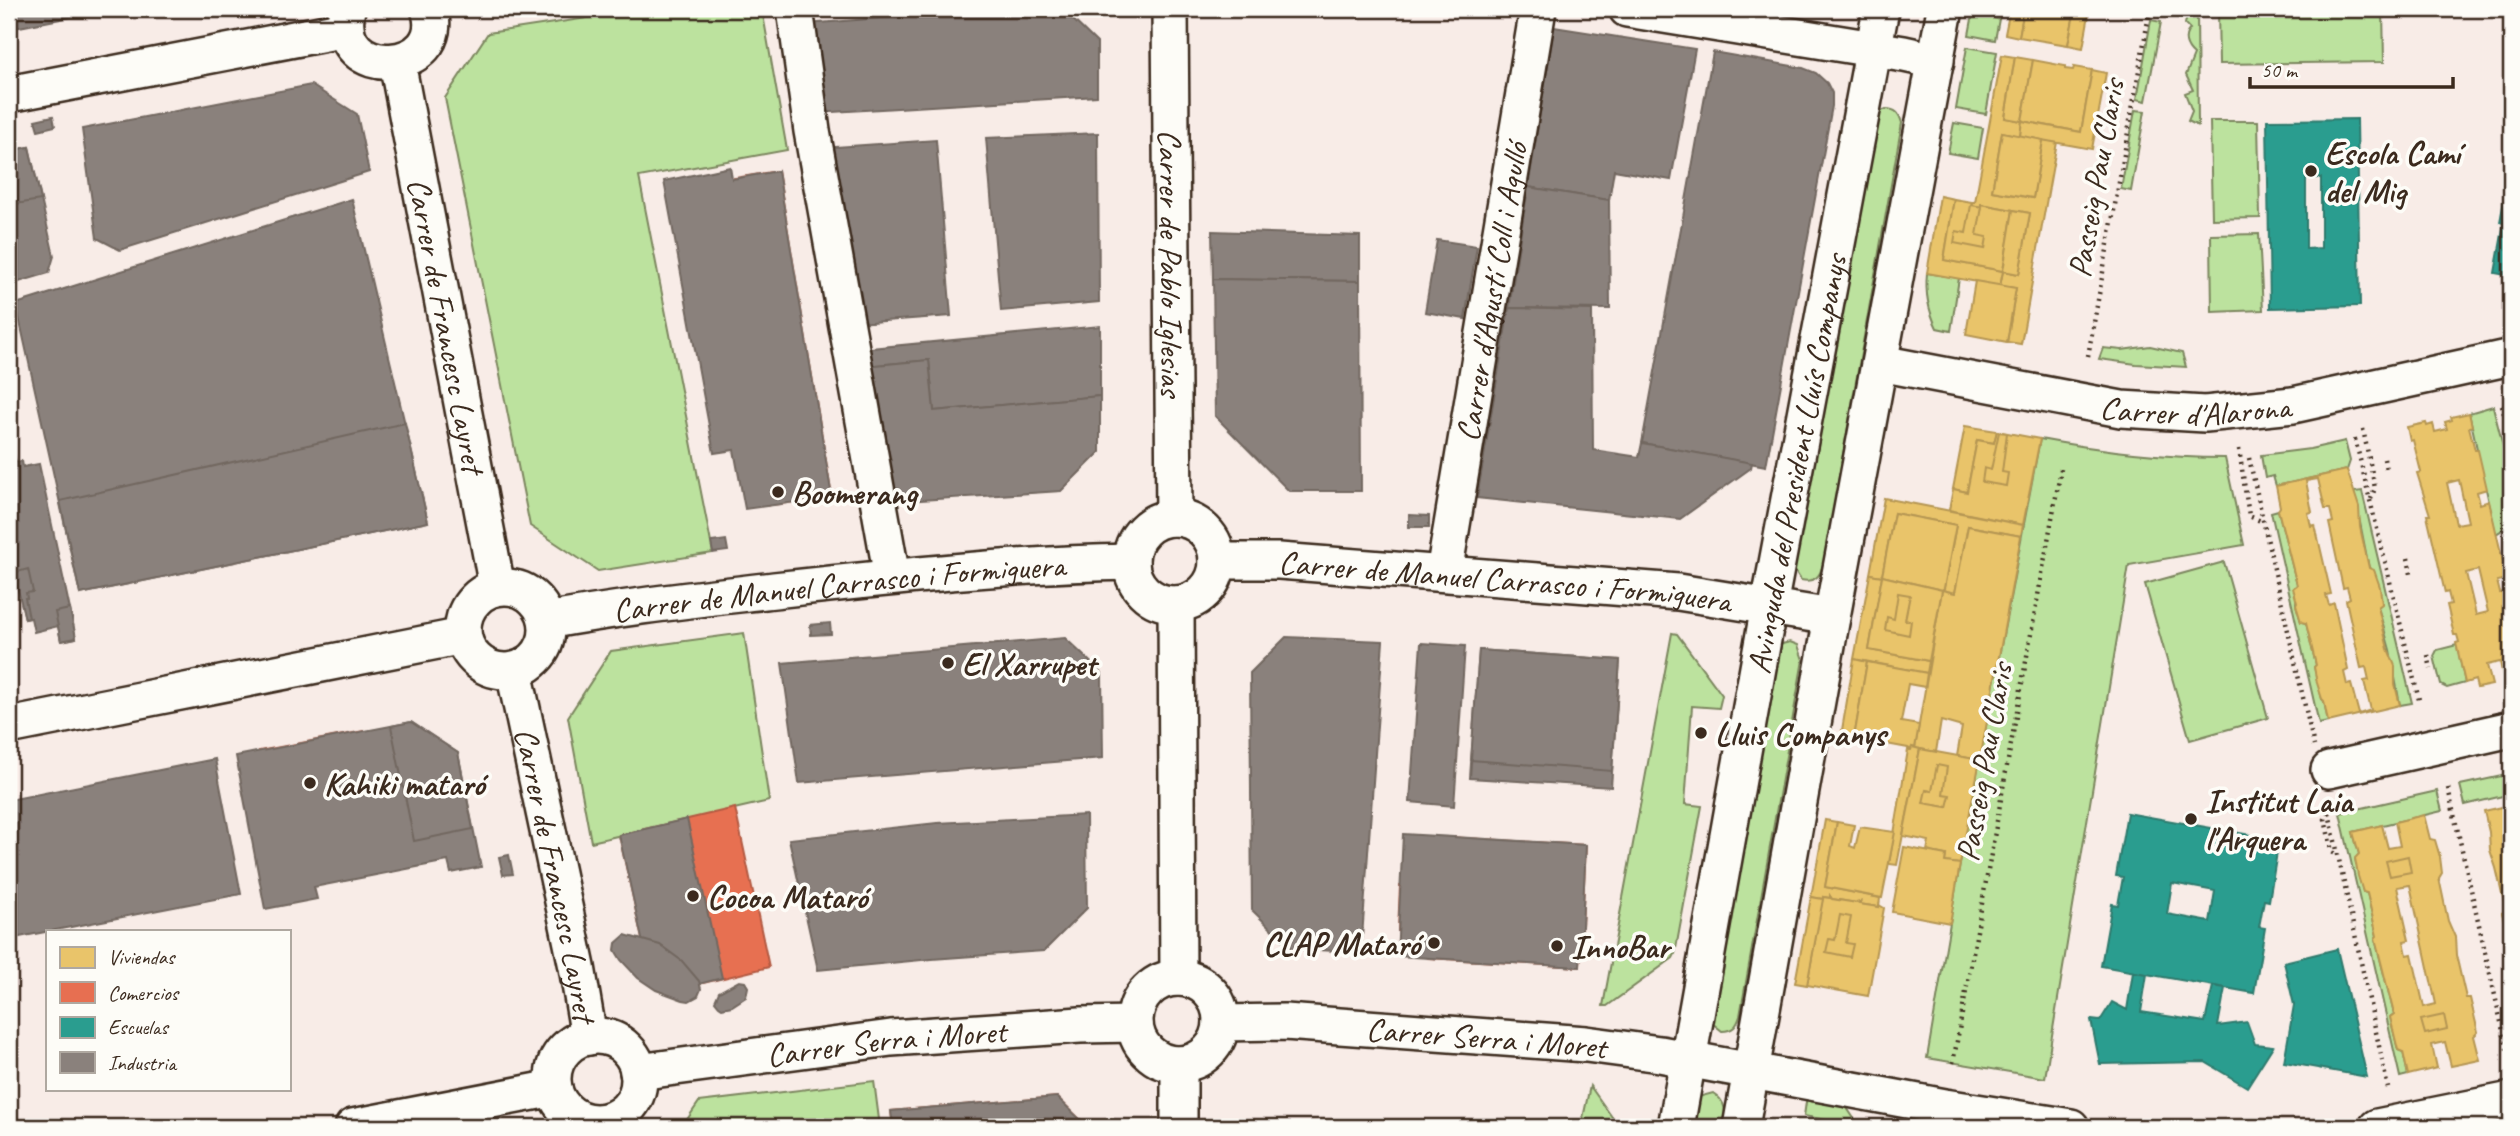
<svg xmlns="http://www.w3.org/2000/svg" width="2520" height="1136" viewBox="0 0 2520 1136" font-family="Caveat,sans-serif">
	<rect width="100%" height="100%" fill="#f8ece7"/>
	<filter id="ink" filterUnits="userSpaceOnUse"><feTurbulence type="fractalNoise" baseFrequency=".0143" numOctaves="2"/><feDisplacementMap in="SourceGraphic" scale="14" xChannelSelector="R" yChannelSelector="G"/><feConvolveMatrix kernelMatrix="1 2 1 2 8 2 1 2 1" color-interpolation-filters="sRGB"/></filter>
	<g filter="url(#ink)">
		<g fill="#bce29e" stroke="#7c865e" stroke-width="2">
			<path d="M646,9H762L787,150L639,177L713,553L598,571L530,526L445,98L488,33Z"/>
			<path d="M2189,9H2197L2198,126L2188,121L2192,111L2185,93L2193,90L2186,75L2194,55C2186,48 2182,38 2190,29L2185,24Z"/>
			<path d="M2218,9H2383L2384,62L2219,64Z"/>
			<path d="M1973,14L1999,19L1995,40L1969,35Z"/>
			<path d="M2151,20L2161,22L2146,101L2137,99Z"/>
			<path d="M1967,47L1997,52L1986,114L1956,109Z"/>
			<path d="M1886,109C1896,109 1899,113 1902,123L1825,556C1822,571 1819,584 1801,580L1793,568L1879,112Z"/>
			<path d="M2135,110L2145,111L2131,191L2121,189Z"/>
			<path d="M2210,121H2258L2260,218L2212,219Z"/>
			<path d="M1954,123L1983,128L1978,158L1948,153Z"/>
			<path d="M2259,234L2263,310L2212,312L2211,235Z"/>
			<path d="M1927,273L1959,278L1951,331L1937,328C1928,310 1925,292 1927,273Z"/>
			<path d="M2150,346L2182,353L2186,367L2136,364L2099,359L2103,348L2122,350Z"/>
			<path d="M2493,406C2499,433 2518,492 2511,518C2509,524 2502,531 2496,534L2469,413Z"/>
			<path d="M2040,439C2103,451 2161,458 2225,458L2244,545L2129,565L2045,1078L1927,1058L1960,864Z"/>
			<path d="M2345,441L2350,461L2347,470L2276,486L2273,476L2265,478L2261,455L2310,449Z"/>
			<path d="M2362,491L2412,703L2400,705L2390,650L2378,607L2382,603L2374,571L2369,568L2354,492Z"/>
			<path d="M2278,510L2297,585L2296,605L2301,622L2306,623L2316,665L2314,667L2322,699L2324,701L2328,722L2319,724L2271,512Z"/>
			<path d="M2224,562L2268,718L2190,740L2145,584Z"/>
			<path d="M744,633L769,801L591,842L568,717L611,651Z"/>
			<path d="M1672,633L1677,634L1722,695L1719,708L1692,706L1685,804L1702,806L1675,954L1673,958L1607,1006H1603Z"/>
			<path d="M1790,642L1798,645L1803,660L1740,1016C1737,1026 1733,1031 1722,1031L1712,1023L1777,650L1782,644Z"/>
			<path d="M2457,645L2465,683L2447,688L2441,685L2434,656L2437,650Z"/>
			<path d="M2511,774V794L2465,805L2460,785Z"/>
			<path d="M2437,791L2442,811L2353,832L2359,854L2355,859L2363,892L2367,893L2377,936L2375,939L2394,1014L2390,1017L2398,1050L2403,1052L2408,1075L2400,1077L2340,813Z"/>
			<path d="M874,1081L880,1127H682L699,1102Z"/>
			<path d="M1590,1086L1619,1127H1581Z"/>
			<path d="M1713,1093C1727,1102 1726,1112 1723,1127H1690L1698,1097Z"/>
			<path d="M1807,1095L1841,1099L1859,1126L1804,1116Z"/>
		</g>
		<g fill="#e9c46a" stroke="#b59653" stroke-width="2" fill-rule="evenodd">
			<path d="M2010,9H2024L2019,37L2005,34Z"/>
			<path d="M2024,9H2075L2068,45L2019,37Z"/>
			<path d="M2075,9H2090L2083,48L2068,45Z"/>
			<path d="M2002,55L2015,57L2005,118L2022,121L2020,136L2002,132L1992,191L2033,198L2043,140L2057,142L2021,344L2007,342L2016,288L2000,286L2003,271L2019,274L2030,213L1981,204V207L1971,205L1972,202H1975Z"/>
			<path d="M2015,57L2033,60L2022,121L2005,118Z"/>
			<path d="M2033,60L2065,66V69L2073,70L2074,67L2092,70L2081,132L2022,121Z"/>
			<path d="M2092,70L2106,73L2092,149L2020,136L2022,121L2081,132Z"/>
			<path d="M2002,132L2043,140L2033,198L1992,191Z"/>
			<path d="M1940,196L1954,199L1944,260L2003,271L2000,286L1927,273Z"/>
			<path d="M1954,199L1972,202L1971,205L1981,207V204L2013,210L2003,271L1944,260Z"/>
			<path d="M1971,205L1982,207L1977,235L1987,237L1985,249L1954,243L1956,231L1966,233Z"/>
			<path d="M2013,210L2030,213L2019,274L2003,271Z"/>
			<path d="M1975,281L2016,288L2007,342L1966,334Z"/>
			<path d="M2469,413L2472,426L2469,427L2475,450H2478L2487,489L2477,492L2480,504L2489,501L2507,579L2497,581L2500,593L2509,591L2511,599V680L2504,682L2500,662L2487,665L2492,685L2477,688L2475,680L2465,683L2456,643L2459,642L2457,635H2454L2447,605L2451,604L2448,592L2445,593L2427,515H2430L2417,473L2421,472L2413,440L2410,441L2407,427L2426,423L2427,426L2433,424L2435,432L2447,429L2445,422L2452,420L2451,417ZM2459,480L2468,522L2456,524L2447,483ZM2478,570L2488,612L2476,615L2466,573Z"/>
			<path d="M1965,426L1997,431L1994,443L1977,440L1967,492L1953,489Z"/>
			<path d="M1997,431L2040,439L2023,525L1949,510L1953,489L1967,492L1977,440L1994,443Z"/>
			<path d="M1999,432L2007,433L2002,472L2008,473L2006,486L1982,482L1984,468L1991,470Z"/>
			<path d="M2347,470L2359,507L2360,527L2369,568L2374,570L2380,587L2382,604L2378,607L2388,649L2395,666V685L2400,705L2328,722L2324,701L2322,699L2317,683L2314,667L2316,665L2306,623L2301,622L2296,605L2297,603L2293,588L2297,585L2278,510L2280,507L2276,486ZM2318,479L2325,509H2330L2333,522L2329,523L2343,588L2347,587L2350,598L2346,600L2361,668L2366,667L2369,680L2364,681L2371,710L2359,714L2351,684L2347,685L2344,672L2348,670L2346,660L2334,603L2329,605L2326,595L2331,594L2315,525L2311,526L2308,513L2312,512L2306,481Z"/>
			<path d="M1884,498L2023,525L2021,536L1968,526L1955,593L1942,590L1944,588L1956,525L1894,513L1882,576L1870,574Z"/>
			<path d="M1894,513L1956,525L1944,588L1942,590L1882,576Z"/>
			<path d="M1968,526L2021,536L1980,760L1957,756L1962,727L1941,721L1936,752L1915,748L1942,590L1955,593Z"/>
			<path d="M1870,574L1882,576L1869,650L1929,661L1927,673L1854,659Z"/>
			<path d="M1882,576L1942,590L1929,661L1869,650Z"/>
			<path d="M1898,593L1910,595L1905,620L1911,621L1909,635L1885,630L1887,617L1894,619Z"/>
			<path d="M1854,659L1867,662L1854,738L1841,736Z"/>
			<path d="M1867,662L1927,673L1925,687L1908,684L1901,722L1919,725L1915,748L1912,747L1911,750L1908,748L1854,738Z"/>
			<path d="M1912,747L1920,749L1897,865L1889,864L1908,750H1911Z"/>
			<path d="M1920,749L1980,760L1960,864L1945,862L1946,855L1927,851L1929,841L1903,836Z"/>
			<path d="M1937,765L1947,767L1943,794L1950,795L1947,807L1923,803L1926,790L1932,791Z"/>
			<path d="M2511,805V947L2502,913L2506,910L2496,868L2490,850L2489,832L2484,811Z"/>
			<path d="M2424,815L2430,839L2435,840L2440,857L2442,873L2439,878L2448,921L2455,937L2456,955L2466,998H2470L2478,1032L2474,1036L2480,1060L2451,1066L2445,1042L2432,1045L2437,1068L2408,1075L2403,1052L2398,1050L2390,1017L2394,1014L2375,938L2377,936L2367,893L2363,892L2358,876L2355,858L2359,854L2353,832L2382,825L2388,848L2400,846L2395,822ZM2410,885L2436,1004L2424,1007L2412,954L2407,955L2404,941L2409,940L2397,887Z"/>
			<path d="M1825,820L1837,822L1825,887L1880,898L1879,907L1859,904L1860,902L1857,903L1832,899L1830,896V898L1823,897V899L1811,897Z"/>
			<path d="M1837,822L1854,825L1850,846L1855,848L1860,827L1895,832L1882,898L1825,887Z"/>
			<path d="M1904,847L1946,855L1945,862L1960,864L1950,923L1892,912Z"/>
			<path d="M2408,856L2411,872L2390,876L2386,861Z"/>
			<path d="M1830,896L1832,899L1857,903L1860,902L1859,904L1879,907V905L1884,908L1868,996L1807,985L1823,897L1830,898Z"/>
			<path d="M1811,897L1823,899L1807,985L1795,983Z"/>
			<path d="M1840,915L1851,917L1846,943L1853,944L1850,957L1826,952L1829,939L1835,940Z"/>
			<path d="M2444,1015L2447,1029L2425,1034L2421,1020Z"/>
		</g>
		<g fill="#e76f51" stroke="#b35a42" stroke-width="2">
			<path d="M778,171L832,497L765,506L710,182Z"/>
			<path d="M364,731L375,791L271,811L259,751Z"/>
			<path d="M735,808L769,967L691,986L646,957L619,835Z"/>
			<path d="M1449,837L1586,845L1580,967L1428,958L1430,933L1398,931L1400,886L1415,887L1414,906L1445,907Z"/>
			<path d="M1057,1097L1088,1127H893L891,1111Z"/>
		</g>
		<g fill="#2a9d8f" stroke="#2f7a6d" stroke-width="2" fill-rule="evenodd">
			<path d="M2357,119L2360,306L2270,308L2267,120ZM2306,178H2321V248L2306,249Z"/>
			<path d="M2511,163V225L2500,222Z"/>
			<path d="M2504,223L2511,225V276L2495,273Z"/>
			<path d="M2127,813L2279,840L2269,901L2264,900L2259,927L2265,928L2254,993L2101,966L2112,904L2118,905L2123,877L2116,876ZM2172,883L2215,891L2210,922L2167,914Z"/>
			<path d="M2337,949L2367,1077L2284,1062L2294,1005L2284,962Z"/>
			<path d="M2133,972L2147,974L2141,1012L2205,1022L2213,986L2225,988L2218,1026L2247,1022L2255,1044L2273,1046L2247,1087L2205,1062L2100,1064L2091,1020L2100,1021L2112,1002L2127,1010Z"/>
		</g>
		<g fill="#8a817c" stroke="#726760" stroke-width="2">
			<path d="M9,9H112L9,29Z"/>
			<path d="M993,9H1062L1097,43V96L816,113L807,24Z"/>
			<path d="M1554,27L1695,49L1671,180L1614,170L1609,200L1528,187Z"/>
			<path d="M1713,52L1803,68L1816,73L1827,83L1832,93V106L1766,466L1642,443Z"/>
			<path d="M311,85L357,114L369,172L120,250L97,238L82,129Z"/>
			<path d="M53,116L55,126L38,130L35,120Z"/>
			<path d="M1098,133L1099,302L1001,311L986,138Z"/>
			<path d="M936,140L951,316L858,323L822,148Z"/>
			<path d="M29,147L54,256L49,273L9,285V151Z"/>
			<path d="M29,147L41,200L9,205V151Z"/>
			<path d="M730,167L732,179L778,171L832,497L745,509L734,450L714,453L664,181Z"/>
			<path d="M1528,187L1609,200L1610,309L1509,308Z"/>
			<path d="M352,199L428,522L80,594L16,304Z"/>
			<path d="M1212,231L1360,236V281L1213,279Z"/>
			<path d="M1437,240L1477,246L1465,319L1425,312Z"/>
			<path d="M1213,279L1360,281L1361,491H1289L1215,416Z"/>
			<path d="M1509,308L1592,310L1593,450L1639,457L1642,443L1752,463L1751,468L1680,519L1477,498Z"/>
			<path d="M1100,326V396L934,411L929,360L865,366L861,349Z"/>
			<path d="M929,360L934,411L1100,396V452L1061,491L890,502L865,366Z"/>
			<path d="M405,423L428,522L80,594L60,501Z"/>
			<path d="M12,446L16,462L22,461L23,467L39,464L76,638L61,641L58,626L34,632L31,618L25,619L9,546V447Z"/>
			<path d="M1409,515L1429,516V527H1409Z"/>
			<path d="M726,540L728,551L713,553L711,542Z"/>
			<path d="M28,569L33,592L26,593L27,598H25L29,618L25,619L14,573Z"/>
			<path d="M70,609L76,638L61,641L55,612Z"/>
			<path d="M830,623L831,634L811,635L810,625Z"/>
			<path d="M1286,637L1383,641L1361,952L1292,949L1252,910L1250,673Z"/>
			<path d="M1065,638L1102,673L1103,758L799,783L782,663Z"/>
			<path d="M1421,643L1465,646L1454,806L1410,802Z"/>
			<path d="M1479,650L1620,660L1611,787L1470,778Z"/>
			<path d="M1479,650L1620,660L1612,771L1471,760Z"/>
			<path d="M411,722L458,753L481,867L451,873L448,861L314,887L317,899L265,909L236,756Z"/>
			<path d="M411,722L458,753L473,829L414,841L391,726Z"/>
			<path d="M215,759L241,894L9,939V800Z"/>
			<path d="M1086,815L1087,908L1044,951L932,959L818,970L789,839L937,823Z"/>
			<path d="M687,819L722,978L691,986L646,957L619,835Z"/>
			<path d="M1403,834L1586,845L1580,967L1397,956Z"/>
			<path d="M509,855L513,874L503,875L499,857Z"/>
			<path d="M625,935L660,945L682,961L699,981L701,989L698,996L689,1001L683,1000L656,990L638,978L621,960L615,950L616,943Z"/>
			<path d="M739,981L745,982L748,987L746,997L732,1006L722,1008L719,1006L715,1001L719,992Z"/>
			<path d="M1057,1097L1088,1127H893L891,1111Z"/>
		</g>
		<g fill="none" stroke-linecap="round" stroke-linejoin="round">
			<g stroke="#3b2a1e" stroke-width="40">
				<g id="minor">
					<path d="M347,9C332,85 451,73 429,9"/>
					<path d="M795,9L812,131L892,577"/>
					<path id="s1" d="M1170,9L1174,518"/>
					<path d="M1627,9L1904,54L1936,61"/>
					<path id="s2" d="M397,62L497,587"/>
					<path d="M9,94L346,29"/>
					<path id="s3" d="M1880,363L2121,409L2205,414L2293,405L2511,357"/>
					<circle cx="1174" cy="561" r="43"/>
					<path id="s4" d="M1217,561H1279L1678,592L1832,617"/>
					<path id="s5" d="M1444,573L1538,9"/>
					<circle cx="505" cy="629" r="42"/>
					<path d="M1176,604L1178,978"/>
					<path id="s6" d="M547,621C622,607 698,599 774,590C893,577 1012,564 1131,562"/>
					<path id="s7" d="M514,671L577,967L589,1037"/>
					<path d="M9,726L463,636"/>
					<path d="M2329,770L2511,729"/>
					<circle cx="1178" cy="1021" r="43"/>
					<path id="s8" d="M1221,1023L1285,1022L1586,1044L1660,1054L1945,1107L2071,1127"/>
					<circle cx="596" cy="1079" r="43"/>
					<path d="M1179,1064V1127"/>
					<path id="s9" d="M638,1072L891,1038L1080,1025L1135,1024"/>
					<path d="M353,1127L554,1088"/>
					<path id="s10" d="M1676,1127L1769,606L1881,9"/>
					<path d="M1741,1127L1832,617L1945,9"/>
					<path d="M2377,1127L2511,1100"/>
				</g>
			</g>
			<g stroke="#3b2a1e" stroke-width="4.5" stroke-dasharray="2 5" stroke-linecap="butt">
				<path d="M2088,356L2150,9"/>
				<path d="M2502,405L2511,445"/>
				<path d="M2363,429L2375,488L2371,499"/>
				<path d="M2355,439L2420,704"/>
				<path d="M2239,449L2249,516L2263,522"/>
				<path d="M2249,458L2314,746"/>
				<path d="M2384,459L2386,470"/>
				<path d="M2408,558L2411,574"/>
				<path d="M2428,655L2431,669"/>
				<path d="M2448,788L2508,1053"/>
				<path d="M2326,799L2388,1088"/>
				<path d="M2328,812L2325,819L2332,852L2337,855"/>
				<path d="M1953,1063L2061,469"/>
			</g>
			<use href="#minor" stroke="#fdfcf7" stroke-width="35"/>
		</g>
	</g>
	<g fill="#3b2a1e" stroke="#fdfcf7" stroke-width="2.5">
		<circle cx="2311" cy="171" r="7"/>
		<circle cx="778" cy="492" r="7"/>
		<circle cx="948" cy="663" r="7"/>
		<circle cx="1701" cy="733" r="7"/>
		<circle cx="310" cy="783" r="7"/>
		<circle cx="2191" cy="819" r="7"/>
		<circle cx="693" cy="896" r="7"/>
		<circle cx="1434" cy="943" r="7"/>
		<circle cx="1557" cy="946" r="7"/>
	</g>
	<g text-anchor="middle" stroke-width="7" stroke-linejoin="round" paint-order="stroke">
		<g font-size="33" font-weight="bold" fill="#3b2a1e" stroke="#fdfcf7" text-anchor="start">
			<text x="2325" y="164">Escola Camí<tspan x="2325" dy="38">del Mig</tspan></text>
			<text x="792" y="504">Boomerang</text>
			<text x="962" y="675">El Xarrupet</text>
			<text x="1715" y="745">Lluis Companys</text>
			<text x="324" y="795">Kahiki mataró</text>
			<text x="2205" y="812">Institut Laia<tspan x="2205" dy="38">l'Arquera</tspan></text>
			<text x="707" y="908">Cocoa Mataró</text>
			<text x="1420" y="955" text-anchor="end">CLAP Mataró</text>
			<text x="1571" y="958">InnoBar</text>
		</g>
		<g font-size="33" fill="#3b2a1e" stroke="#fdfcf7">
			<text transform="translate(2095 178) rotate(-80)" y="12">Passeig Pau Claris</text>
			<text dy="12" stroke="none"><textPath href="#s1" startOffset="254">Carrer de Pablo Iglesias</textPath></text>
			<text dy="12" stroke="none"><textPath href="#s5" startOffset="285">Carrer d'Agustí Coll i Agulló</textPath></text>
			<text dy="12" stroke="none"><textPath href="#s2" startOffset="268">Carrer de Francesc Layret</textPath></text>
			<text dy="12" stroke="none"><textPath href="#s3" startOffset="320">Carrer d'Alarona</textPath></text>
			<text dy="12" stroke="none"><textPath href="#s10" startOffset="674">Avinguda del President Lluís Companys</textPath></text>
			<text dy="12" stroke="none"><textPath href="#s4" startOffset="289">Carrer de Manuel Carrasco i Formiguera</textPath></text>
			<text dy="12" stroke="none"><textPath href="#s6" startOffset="294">Carrer de Manuel Carrasco i Formiguera</textPath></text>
			<text transform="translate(1983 762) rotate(-80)" y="12">Passeig Pau Claris</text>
			<text dy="12" stroke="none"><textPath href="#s7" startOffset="208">Carrer de Francesc Layret</textPath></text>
			<text dy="12" stroke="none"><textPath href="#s8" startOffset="266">Carrer Serra i Moret</textPath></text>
			<text dy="12" stroke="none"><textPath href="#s9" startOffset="250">Carrer Serra i Moret</textPath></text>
		</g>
	</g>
	<rect width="2520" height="1136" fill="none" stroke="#fdfcf7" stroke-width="35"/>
	<rect x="18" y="18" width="2485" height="1101" fill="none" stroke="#3b2a1e" stroke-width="2.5" filter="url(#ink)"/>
	<rect x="46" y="930" width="245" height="161" fill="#fdfcf7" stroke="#afa8a0" stroke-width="2"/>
	<rect x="60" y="947" width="35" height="21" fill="#e9c46a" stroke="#afa8a0" stroke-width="2"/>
	<text x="108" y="964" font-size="21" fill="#3b2a1e">Viviendas</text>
	<rect x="60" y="982" width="35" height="21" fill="#e76f51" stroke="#afa8a0" stroke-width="2"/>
	<text x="108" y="1000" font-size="21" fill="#3b2a1e">Comercios</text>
	<rect x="60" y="1017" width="35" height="21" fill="#2a9d8f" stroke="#afa8a0" stroke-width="2"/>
	<text x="108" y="1034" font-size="21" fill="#3b2a1e">Escuelas</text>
	<rect x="60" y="1052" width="35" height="21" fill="#8a817c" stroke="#afa8a0" stroke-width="2"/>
	<text x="108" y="1070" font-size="21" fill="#3b2a1e">Industria</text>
	<path d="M2250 77v10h203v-10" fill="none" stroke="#3b2a1e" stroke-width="3.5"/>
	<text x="2261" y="77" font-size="21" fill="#3b2a1e" stroke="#fdfcf7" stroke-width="5" paint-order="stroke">50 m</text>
</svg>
